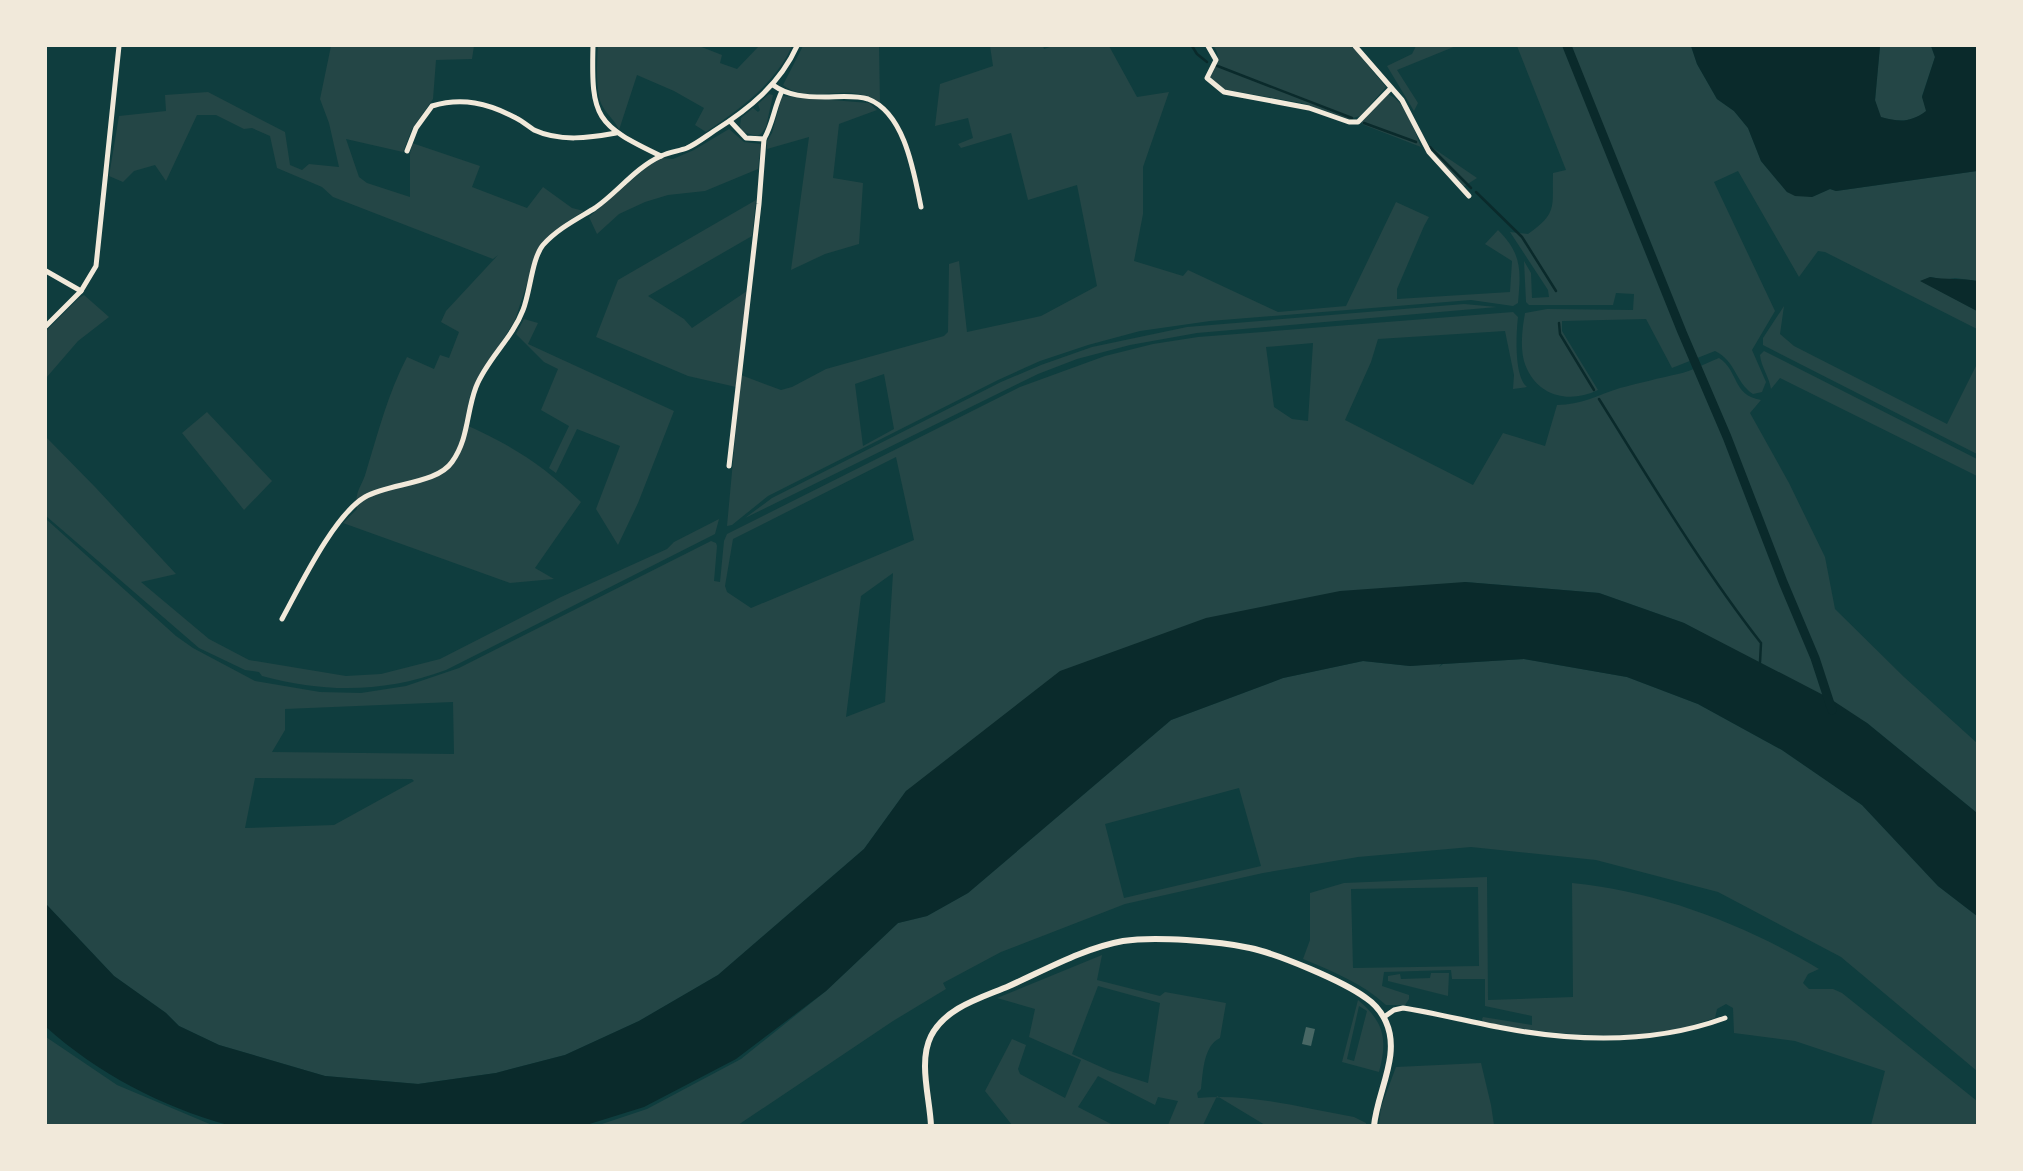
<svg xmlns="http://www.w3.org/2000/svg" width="2023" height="1171" viewBox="0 0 2023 1171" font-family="'Space Grotesk',sans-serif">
	<rect width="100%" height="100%" fill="#0f3d3e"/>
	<g fill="#244646" fill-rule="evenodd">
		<path d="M331,46H474L472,59L436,60L433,99L412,129L403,152L346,139L359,177L367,183L410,197V154L412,143L480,166L472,187L527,208L543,187L572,208L584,211L565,223L539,247L515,320L471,392L464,424C513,446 543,465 581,502L535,568L554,579L510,583L343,523L357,509C354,491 362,487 366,472C378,433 388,393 407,357L434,369L440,355L449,358L459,332L441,322L446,311L498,255L493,259L333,197L322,187L277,168L270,136L252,128L244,129L216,115H197L166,181L155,165L134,171L123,182L109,176L119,116L166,111L165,95L208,92L285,132L290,165L302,170L309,164L339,167L329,123L320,99Z"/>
		<path d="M598,46H699L722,55L720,63L737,69L759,46H792C775,84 740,109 706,132L695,125L704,108L674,91L637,75L619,130C615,120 608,116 603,107C595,95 597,61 598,46Z"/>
		<path d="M803,46H879L880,103C874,100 866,96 859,94C835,89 804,102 783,85Z"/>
		<path d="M990,46H1043L1044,49L1053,46H1109L1137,97L1169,92L1143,167V214L1134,261L1183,276L1188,270L1278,312L1346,306L1396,202L1429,217L1424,226L1397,289V299L1510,292L1512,261L1485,244L1498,230C1522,254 1521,270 1518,303L1513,306L1471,300L1210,321L1140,331L1088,345L1040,361L998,380L768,496L732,525L727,526L741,375L781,390L792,387L826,369L944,336L948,332L949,264L959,261L967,332L1041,316L1097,286L1077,185L1028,200L1011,133L961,148L958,144L973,138L968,118L935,126L940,84L993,66ZM884,374L894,429L863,446L855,384Z"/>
		<path d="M1213,46H1352L1386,87L1360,116L1349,119L1302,103L1222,89L1209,77C1214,67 1223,56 1213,46Z"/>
		<path d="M1416,46H1456L1397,70L1418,103L1414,111L1387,66L1412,54Z"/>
		<path d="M1517,46H1691L1697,64L1717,99L1734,111L1748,128L1761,161L1787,192L1812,197L1830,189L1836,191L1977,171V281L1955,278L1944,280L1931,277L1921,281L1977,311V329L1825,252L1818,251L1799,277L1738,171L1714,182L1775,311L1752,350L1766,382L1762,392L1753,394C1735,382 1736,361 1715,351L1672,368L1646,319L1562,321V331L1598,390C1571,403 1541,398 1527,369C1519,353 1522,330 1525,313L1547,309L1633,310L1634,294L1616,293L1613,305H1529L1526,302L1524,261L1531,273L1532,298L1549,297L1548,290L1510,232L1528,234C1558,213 1552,207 1553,173L1566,170Z"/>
		<path d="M1880,46H1931L1935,57L1922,96L1927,111C1910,123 1899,122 1880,117L1875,101Z"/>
		<path d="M769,94L773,95L766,127L761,134L757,136L742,132L740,126L741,118L753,108L758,112L760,110L758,104Z"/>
		<path d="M1388,94C1407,103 1414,129 1421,147L1364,125L1361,122Z"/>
		<path d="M782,96L869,103L877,110L839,124L833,178L863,183L859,244L825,254L791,270L809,137L767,149V141L772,133Z"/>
		<path d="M729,129L744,142L761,144L758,169L705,191L668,195L645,202L619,214L597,234L589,217L648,166L662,158L673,159L694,150Z"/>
		<path d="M1430,146L1477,178L1463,187L1429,149Z"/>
		<path d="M756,200L752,236L648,296L684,319L692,328L747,291L736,387L688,376L596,337L618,280Z"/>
		<path d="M84,295L109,317L78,341L46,378V331L79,298Z"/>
		<path d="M1464,304L1497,307L1197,333L1130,345L1077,359L1038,374L745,518L772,498L1001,382L1041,365L1092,347L1187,327Z"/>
		<path d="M1784,306L1780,334L1794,346L1947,424L1977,364V454L1763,345V338Z"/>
		<path d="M1513,312L1518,317C1516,334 1514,376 1527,387L1513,389L1514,375L1505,331L1378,339L1371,362L1345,420L1473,485L1503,433L1545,446L1557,405C1581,405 1598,395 1620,388C1639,383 1660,378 1678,374C1692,371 1706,363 1719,358C1739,371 1732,395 1761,400L1750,413L1789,483L1825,557L1835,609L1904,677L1977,743V813L1867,723L1684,623L1599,593L1465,582L906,791L864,849L718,975L639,1021L565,1055L496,1073L418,1084L325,1076L219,1045L179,1026L166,1013L114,976L46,904V519L176,636L193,648L255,681L320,692L361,693L406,686L459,668L711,541L716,543L717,546L714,581L720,582L724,541L727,534L1020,387L1105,356L1153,344L1198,337ZM1313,343L1308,421L1292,419L1274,407L1266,347ZM896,457L914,540L751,608L727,592L725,586L733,539ZM893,573L885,702L846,717L861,596ZM453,702L454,754L272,752L285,730V709ZM255,778L412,779L414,781L334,825L245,828Z"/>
		<path d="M524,319L538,323L528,344L674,411L638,503L618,545L596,509L620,446L577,429L556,473L549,468L569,426L541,410L558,369L544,362L516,334Z"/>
		<path d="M1764,351L1977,459V476L1780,378L1771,389C1769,376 1761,367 1760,355Z"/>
		<path d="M207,412L272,481L244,510L182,433Z"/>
		<path d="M46,437L96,488L176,574L141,582L209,639L249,660L346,676L381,674L440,659L561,597L667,549L674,542L719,519L715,534L446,670C384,693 325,693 262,676L259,672L245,670L199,648L46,516Z"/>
		<path d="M1524,659L1627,677L1698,704L1782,750L1862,805L1938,886L1977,916V1071L1841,957L1718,892L1596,860L1471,847L1358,857L1263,873L1125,904L1001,952L943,983L946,989L893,1021L738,1125L596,1126L647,1109L741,1059L826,991L898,923L927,916L968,893L1171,720L1283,678L1363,661L1410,666L1442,663L1439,667L1443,664ZM1239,788L1261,866L1124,898L1105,824Z"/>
		<path d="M1487,877L1488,1000L1573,997L1572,883C1660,892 1744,924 1819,969L1808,974L1803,983L1809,989H1833L1842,993L1977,1101V1125H1871L1885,1071L1795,1041L1734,1033L1733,1008L1726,1004L1717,1009L1715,1018C1701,1022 1687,1028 1673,1030C1614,1040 1542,1034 1483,1022L1482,1019L1483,1017L1532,1025V1016L1485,1006V979H1452L1451,970L1384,972L1382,986L1409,995V999L1405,1005H1386C1362,983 1334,972 1303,959L1310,940V893L1344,883ZM1478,887L1479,966L1353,968L1351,889Z"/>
		<path d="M1102,955L1097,980L1160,996L1165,992L1226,1003L1220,1038C1203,1046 1203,1073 1201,1089L1197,1093L1198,1098C1250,1093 1303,1108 1354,1117L1366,1123V1125H1265L1217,1096L1203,1125H1168L1178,1101L1158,1097L1155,1105L1098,1076L1078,1107L1113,1125H1012L985,1091L1012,1039L1026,1045L1018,1069L1020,1074L1065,1098L1081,1060L1029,1037L1035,1009L997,998ZM1098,986L1160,1003L1148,1083L1110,1071L1072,1054Z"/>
		<path d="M1431,973H1449L1448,996L1388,981V976L1400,974L1401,979L1430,978Z"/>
		<path d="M1358,1000C1384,1022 1388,1039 1379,1072L1342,1062ZM1359,1006L1367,1011L1354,1061L1347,1059Z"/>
		<path d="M46,1037L117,1085L212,1125H46Z"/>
		<path d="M1481,1063L1491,1105L1494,1125H1379L1381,1107L1396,1067Z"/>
	</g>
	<g fill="#0a2a2b">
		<path d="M1691,46H1880L1875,100L1881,117C1899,122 1910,123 1926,111L1922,97L1935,57L1931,46H1977V171L1836,191L1830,189L1812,197L1795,196L1787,192L1761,161L1748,128L1734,111L1717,99L1697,64Z"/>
		<path d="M1930,277C1946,280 1961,278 1977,281V311L1920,281Z"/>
		<path d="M1465,582L1599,593L1684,623L1829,698L1867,723L1977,813V916L1938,886L1862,805L1782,750L1698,704L1627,677L1524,659L1410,666L1363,661L1283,678L1171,720L968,893L927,916L898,923L826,991L736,1059L644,1107L583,1126L228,1125C162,1107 97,1073 46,1027V904L114,976L166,1013L179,1026L219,1045L325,1076L418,1084L496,1073L565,1055L639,1021L718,975L864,849L906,791L1060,671L1206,618L1340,591Z"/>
	</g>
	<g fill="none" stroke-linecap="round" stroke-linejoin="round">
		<g stroke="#0a2a2b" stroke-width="2.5">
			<path d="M1192,46L1197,54L1207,62"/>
			<path d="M1215,65L1352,118"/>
			<path d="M1364,123L1416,142"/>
			<path d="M1430,147L1471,188"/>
			<path d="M1476,192L1522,237L1556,291"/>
			<path d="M1559,323L1560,334L1594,390"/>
			<path d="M1599,399C1651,482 1701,566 1761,643L1760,662"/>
		</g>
		<path stroke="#0a2a2b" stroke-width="9" d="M1567,46L1682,332L1727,437L1783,582L1815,658L1832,710"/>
	</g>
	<path fill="#486865" d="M1306,1027L1315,1029L1311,1046L1302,1044Z"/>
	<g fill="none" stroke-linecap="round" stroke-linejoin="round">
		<g stroke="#f1e9da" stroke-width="5">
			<path d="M593,46C591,118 596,125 661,156"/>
			<path d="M1208,46L1216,60L1207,78L1224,92L1309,108L1349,122H1358L1391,88"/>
			<path d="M1355,46L1402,100L1429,152L1469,196"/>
			<path d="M773,85C788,96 806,97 825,97C838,97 855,95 868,99C905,113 914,173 921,207"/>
			<path d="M730,121L746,138L764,139C773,124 774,107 782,91"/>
			<path d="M407,151L416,128L432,106C462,97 488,103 516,118C522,121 528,126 534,130C560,142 589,138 616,133"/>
			<path d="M46,271L81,291"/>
			<path d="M46,326L81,291L96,266L119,46"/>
			<path d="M729,466L759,204L764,139"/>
			<path d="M282,619C300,586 334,515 365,497C390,483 437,484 452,462C469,438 466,413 476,387C487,359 512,339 523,310C530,293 532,258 543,245C557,229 577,219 595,208C618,192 635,168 661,156C669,152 679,151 687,148C696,144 705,137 714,131C749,109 780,84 797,46"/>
			<path d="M1384,1017L1394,1010L1403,1008C1436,1013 1469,1022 1503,1028C1577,1042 1654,1044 1725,1018"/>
		</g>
		<path stroke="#f1e9da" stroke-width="6" d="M931,1126C930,1098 918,1062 931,1036C946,1007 981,998 1009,986C1045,970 1084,948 1123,941C1154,936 1219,941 1250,948C1278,954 1343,981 1366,998C1375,1004 1382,1013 1386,1022C1401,1055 1377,1092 1374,1126"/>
	</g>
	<rect width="2023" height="1171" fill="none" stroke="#f1e9da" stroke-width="94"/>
</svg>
